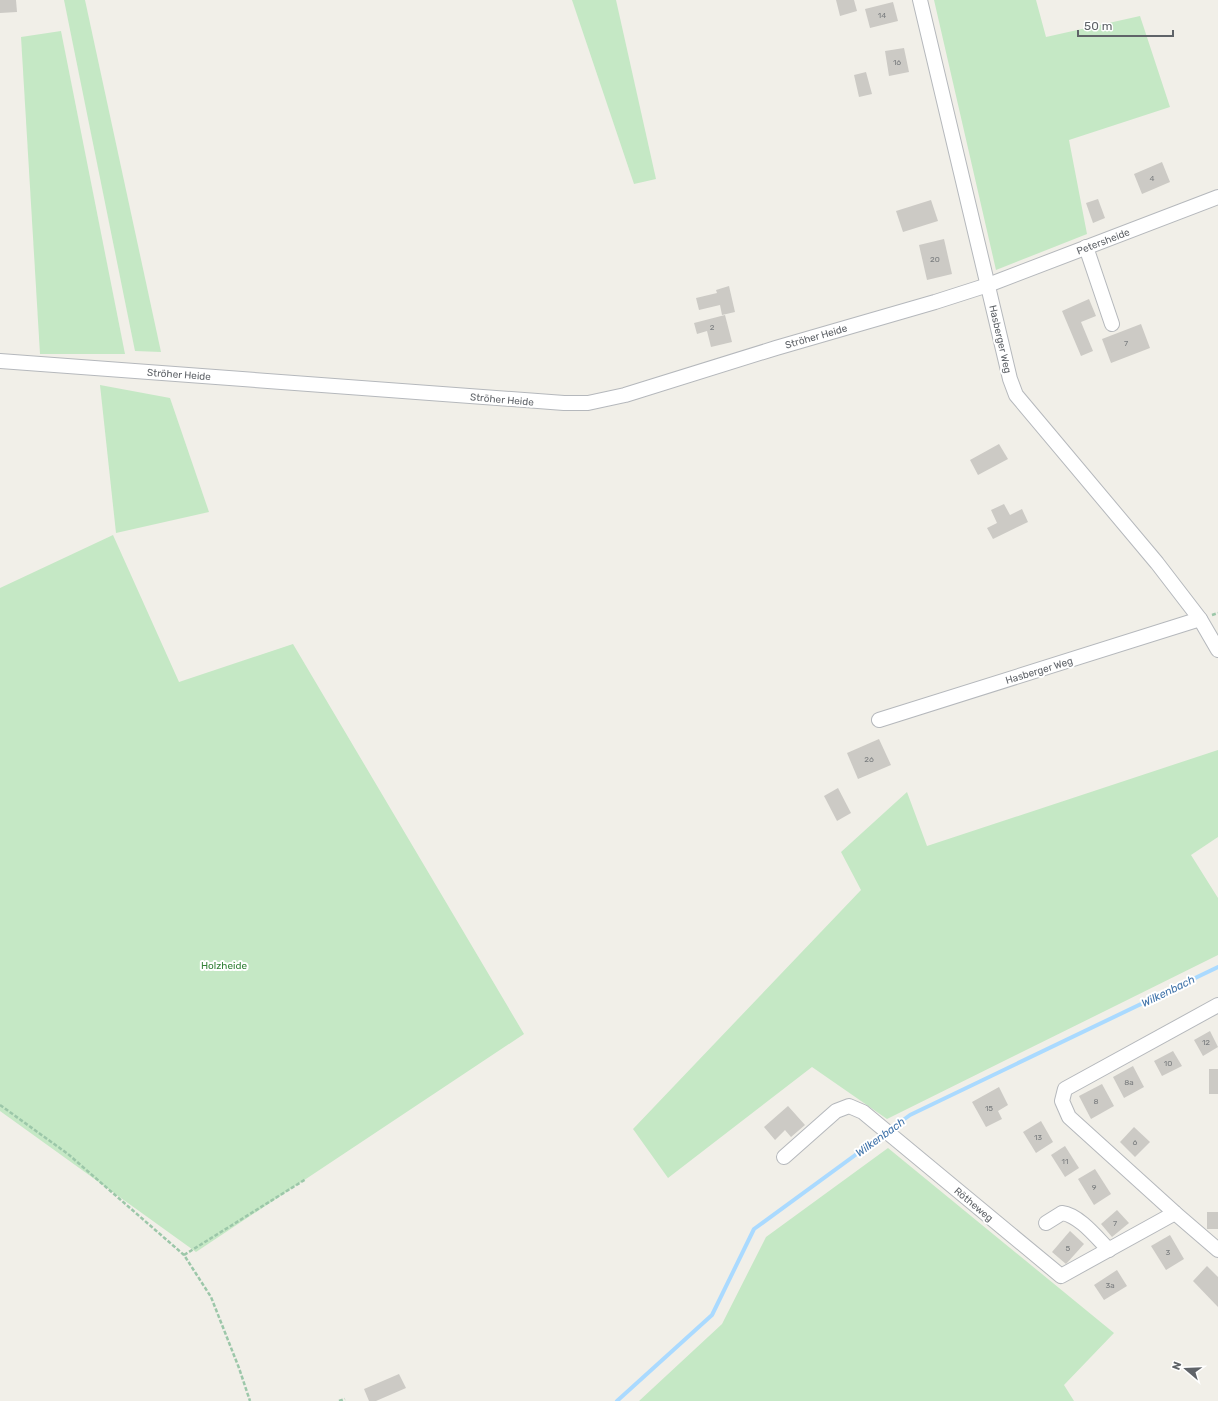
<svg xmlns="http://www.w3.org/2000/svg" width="1218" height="1401" viewBox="0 0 1218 1401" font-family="Rubik,sans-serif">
	<rect width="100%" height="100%" fill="#f1efe8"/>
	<g fill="#c5e8c5">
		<path d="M64,0H85L161,352L135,351Z"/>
		<path d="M572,0H616L656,179L634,184Z"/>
		<path d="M934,0H1036L1046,37L1140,16L1170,107L1069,140L1087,234L996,270Z"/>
		<path d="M61,31L125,354H40L21,37Z"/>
		<path d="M100,385L170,398L209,512L116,533Z"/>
		<path d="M113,535L179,682L293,644L524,1034L196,1252L0,1111V588Z"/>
		<path d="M1218,750V837L1191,855L1218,898V955L887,1119L812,1067L668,1178L633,1129L861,890L841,852L907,792L927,846Z"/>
		<path d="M888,1148L1114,1333L1064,1385L1074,1401H639L722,1324L766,1237Z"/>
	</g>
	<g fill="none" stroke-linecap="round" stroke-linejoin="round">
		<path stroke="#aadaff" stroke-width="4" d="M617,1401L712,1315L754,1229L910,1115L1218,967"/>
	</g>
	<g fill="#cccac5">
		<path d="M0,0H16L17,12L0,13Z"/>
		<path d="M836,0H854L857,11L840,16Z"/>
		<path d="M893,2L898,21L870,28L865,9Z"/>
		<path d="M904,48L909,72L889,76L885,51Z"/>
		<path d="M866,72L872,94L859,97L854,75Z"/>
		<path d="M1162,162L1170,182L1142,194L1134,174Z"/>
		<path d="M1098,199L1105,218L1093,223L1086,203Z"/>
		<path d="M931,200L938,221L903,232L896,211Z"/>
		<path d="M944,239L952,274L927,280L919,245Z"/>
		<path d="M729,286L735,312L722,315L720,305L699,310L696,298L717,293L716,290Z"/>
		<path d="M1089,299L1096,316L1081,322L1093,351L1081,356L1062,311Z"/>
		<path d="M725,315L732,342L711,347L707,331L697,334L694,323Z"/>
		<path d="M1141,324L1150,348L1111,363L1102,339Z"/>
		<path d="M999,444L1008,459L978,475L970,460Z"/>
		<path d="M1004,504L1010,515L1022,509L1028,522L993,539L987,528L997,523L991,510Z"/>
		<path d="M879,739L891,765L858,779L847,753Z"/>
		<path d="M838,788L851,813L837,821L824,796Z"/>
		<path d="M1210,1031L1218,1047L1203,1056L1194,1040Z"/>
		<path d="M1173,1051L1182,1066L1162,1076L1154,1061Z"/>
		<path d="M1133,1066L1144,1087L1124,1098L1113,1077Z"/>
		<rect x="1209" y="1069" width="9" height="25"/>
		<path d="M1102,1084L1114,1106L1091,1119L1079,1096Z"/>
		<path d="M999,1087L1008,1105L998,1111L1002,1119L986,1127L972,1102Z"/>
		<path d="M788,1106L805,1125L791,1137L785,1130L775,1140L764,1127Z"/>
		<path d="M1041,1121L1053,1142L1036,1153L1023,1132Z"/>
		<path d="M1134,1127L1150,1142L1135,1157L1120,1142Z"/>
		<path d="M1065,1146L1079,1168L1065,1177L1051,1155Z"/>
		<path d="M1095,1169L1111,1194L1094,1205L1078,1179Z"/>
		<path d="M1117,1210L1129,1223L1112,1237L1101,1224Z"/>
		<rect x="1207" y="1212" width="11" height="17"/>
		<path d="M1070,1231L1084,1244L1066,1264L1052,1252Z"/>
		<path d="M1170,1235L1184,1259L1166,1270L1151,1246Z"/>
		<path d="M1207,1266L1218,1277V1307L1193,1281Z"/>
		<path d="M1117,1270L1127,1286L1104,1300L1094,1285Z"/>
		<path d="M399,1374L406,1388L376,1401H369L364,1389Z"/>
	</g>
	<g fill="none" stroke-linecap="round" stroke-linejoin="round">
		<g stroke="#b5b8bc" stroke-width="16">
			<g id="minor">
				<path d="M920,0L1010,379L1016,395L1157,563L1200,619L1218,650"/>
				<path d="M1086,247L1112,324"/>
				<path d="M0,361L564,403H588L625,395L776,348L935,302L988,285L1218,197"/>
				<path d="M879,720L1200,619"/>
				<path d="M1218,1005L1065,1089L1062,1101L1069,1117L1175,1213L1218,1250"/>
				<path d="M784,1157L836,1111L849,1106L863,1112L1061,1276L1175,1213"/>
				<path d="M1046,1223L1062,1213C1079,1215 1097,1238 1109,1250"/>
			</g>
		</g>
		<g stroke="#9cc7a9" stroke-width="2.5" stroke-dasharray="4 2" stroke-linecap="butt">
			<path d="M1212,615L1218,613"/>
			<path d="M0,1105L68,1154L184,1255L211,1297L239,1368L250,1401"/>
			<path d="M184,1255L306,1179"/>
			<path d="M339,1401L345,1399"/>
		</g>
		<use href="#minor" stroke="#fff" stroke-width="14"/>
	</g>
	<g text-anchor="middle" stroke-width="4" stroke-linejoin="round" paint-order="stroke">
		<g font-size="8" fill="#7a7d7f">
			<text x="882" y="18">14</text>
			<text x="897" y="65">16</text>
			<text x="1152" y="181">4</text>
			<text x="935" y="262">20</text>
			<text x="712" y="330">2</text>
			<text x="1126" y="346">7</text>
			<text x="869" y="762">26</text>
			<text x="1206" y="1045">12</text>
			<text x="1168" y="1066">10</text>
			<text x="1129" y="1085">8a</text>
			<text x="1096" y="1104">8</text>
			<text x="989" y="1111">15</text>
			<text x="1038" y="1140">13</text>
			<text x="1135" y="1145">6</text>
			<text x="1065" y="1164">11</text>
			<text x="1094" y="1190">9</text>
			<text x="1115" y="1226">7</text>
			<text x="1068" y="1251">5</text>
			<text x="1168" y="1255">3</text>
			<text x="1110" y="1288">3a</text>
		</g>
		<g font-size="10" fill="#5f6368" stroke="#fff">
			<text transform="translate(1103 241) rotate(-21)" y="4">Petersheide</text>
			<text transform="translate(816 336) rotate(-16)" y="4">Ströher Heide</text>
			<text transform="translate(1001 339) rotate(77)" y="4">Hasberger Weg</text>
			<text transform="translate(179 374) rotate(4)" y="4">Ströher Heide</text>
			<text transform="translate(502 399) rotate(5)" y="4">Ströher Heide</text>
			<text transform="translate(1039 670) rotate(-17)" y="4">Hasberger Weg</text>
			<text transform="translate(974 1204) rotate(40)" y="4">Rötheweg</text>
		</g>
		<g font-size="10" fill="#348238" stroke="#fff">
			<text x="224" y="969">Holzheide</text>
		</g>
		<g font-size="11" font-style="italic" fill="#4174aa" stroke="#fff">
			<text transform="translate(1168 991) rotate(-26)" y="4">Wilkenbach</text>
			<text transform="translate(880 1137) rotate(-36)" y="4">Wilkenbach</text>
		</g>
	</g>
	<g transform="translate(1186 1369) rotate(289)" stroke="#ffffff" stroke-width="3" paint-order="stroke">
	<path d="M0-3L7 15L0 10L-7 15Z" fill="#5f6368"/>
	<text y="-6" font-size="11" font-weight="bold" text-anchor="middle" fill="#5f6368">N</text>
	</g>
	<path d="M1078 30v6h95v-6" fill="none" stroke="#5f6368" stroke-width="2"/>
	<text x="1084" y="30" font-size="12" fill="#5f6368" stroke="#ffffff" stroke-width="3" paint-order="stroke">50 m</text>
</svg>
